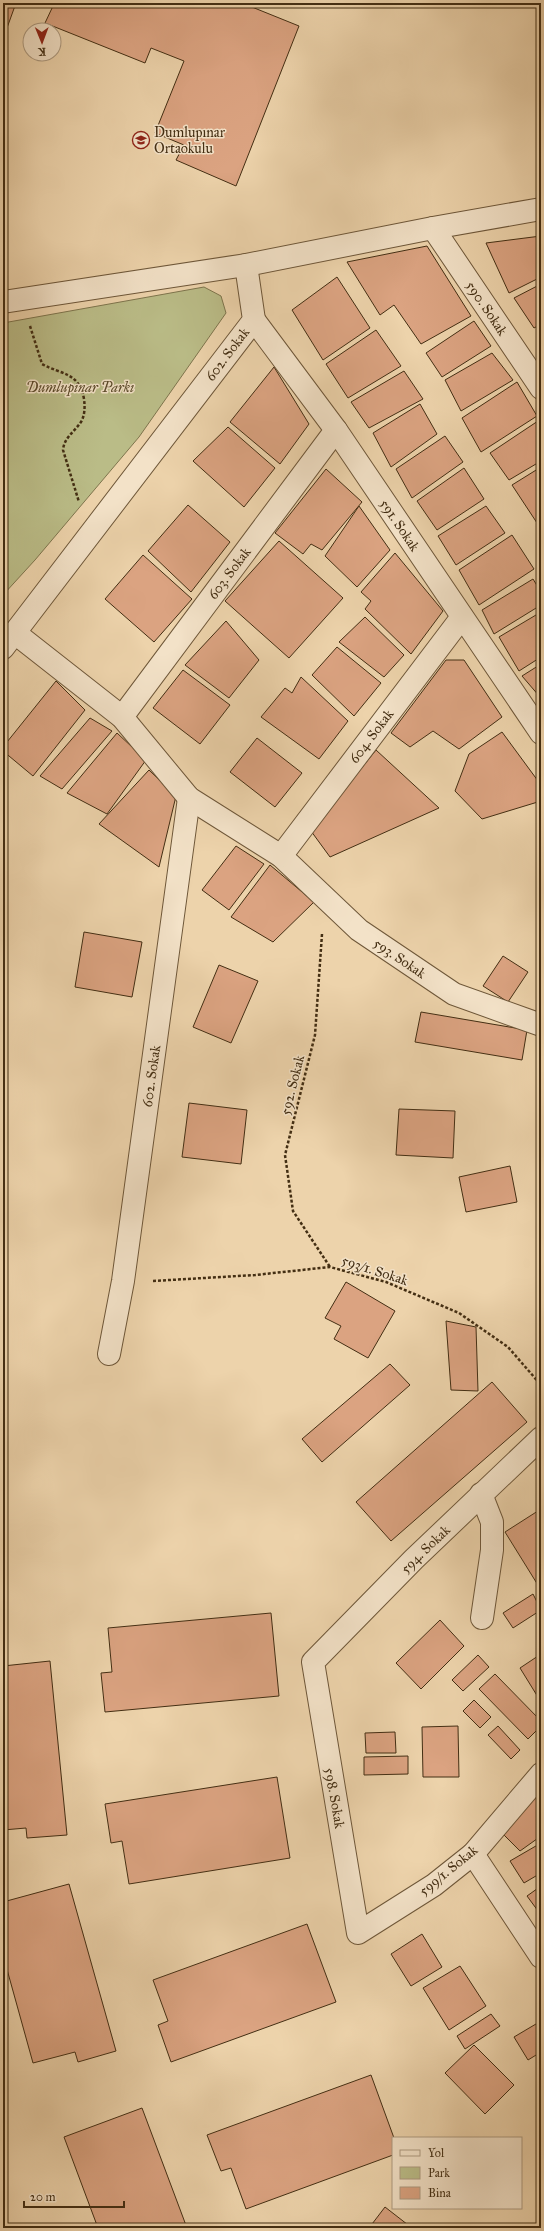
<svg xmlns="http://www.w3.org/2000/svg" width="544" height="2231" viewBox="0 0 544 2231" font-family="'IM FELL Great Primer',serif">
	<rect width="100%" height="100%" fill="#edd3ab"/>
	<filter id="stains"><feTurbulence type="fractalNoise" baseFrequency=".005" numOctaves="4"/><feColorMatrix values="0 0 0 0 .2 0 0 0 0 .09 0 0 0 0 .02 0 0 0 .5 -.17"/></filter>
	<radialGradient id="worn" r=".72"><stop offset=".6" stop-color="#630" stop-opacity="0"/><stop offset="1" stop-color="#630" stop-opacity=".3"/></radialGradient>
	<path fill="#babc87" stroke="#7e754d" d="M204,287L221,296L226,313L139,437L35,560L3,595V323Z"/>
	<g fill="#dba381" stroke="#432e13">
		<path d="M3,3H16L3,39Z"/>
		<path d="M44,3H242L299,26L236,186L176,160L184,145L155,133L184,61L151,48L145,63L45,23L53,6Z"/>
		<path d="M541,236V277L509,293L486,243Z"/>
		<path d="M427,246L471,316L421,344L394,305L380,315L347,262Z"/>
		<path d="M337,277L370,328L323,360L292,310Z"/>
		<path d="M541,284V324L534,328L514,298Z"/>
		<path d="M474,321L491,346L442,377L426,353Z"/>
		<path d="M376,330L401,366L348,398L326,364Z"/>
		<path d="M492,353L513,380L461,411L445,380Z"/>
		<path d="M274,367L309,424L280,464L230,422Z"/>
		<path d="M404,371L423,399L369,428L351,402Z"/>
		<path d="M517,382L537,416L481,452L462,418Z"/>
		<path d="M420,404L437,434L391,467L373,433Z"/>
		<path d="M541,419V461L509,480L490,453Z"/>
		<path d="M228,427L275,468L244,507L193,461Z"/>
		<path d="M445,436L463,462L412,498L396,469Z"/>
		<path d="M541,467V529L512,485Z"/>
		<path d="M464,468L484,499L437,530L417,501Z"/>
		<path d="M326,469L362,502L322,550L311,544L303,554L275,533Z"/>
		<path d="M188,505L230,542L191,592L148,551Z"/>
		<path d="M359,506L390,550L357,587L325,556Z"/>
		<path d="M486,506L505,533L456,565L438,536Z"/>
		<path d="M512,535L534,569L479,605L459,570Z"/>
		<path d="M279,541L343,598L289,658L225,601Z"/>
		<path d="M395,553L443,611L411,654L365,609L371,601L361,592Z"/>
		<path d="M143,555L192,599L154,642L105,599Z"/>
		<path d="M533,579L541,592V605L494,634L482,610Z"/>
		<path d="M541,612V657L519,671L499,637Z"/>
		<path d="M365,617L404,655L384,677L339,642Z"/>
		<path d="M226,621L259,660L229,698L185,665Z"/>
		<path d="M337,647L381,683L354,716L312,675Z"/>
		<path d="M446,660H464L502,717L459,749L433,731L410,747L391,733Z"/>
		<path d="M541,664V696L540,697L522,676Z"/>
		<path d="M183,670L230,705L200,744L153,708Z"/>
		<path d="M301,677L348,721L319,759L261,717L285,688L292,693Z"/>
		<path d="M56,681L85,710L33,776L3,751V747Z"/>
		<path d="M90,718L112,731L62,789L40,776Z"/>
		<path d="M502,732L541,785V801L482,819L455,791L469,754Z"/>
		<path d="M117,733L146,760L107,814L67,793Z"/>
		<path d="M257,738L302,773L275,807L230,772Z"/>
		<path d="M376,750L439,808L330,857L311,831Z"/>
		<path d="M149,770L176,796L159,867L99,824Z"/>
		<path d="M236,846L264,864L229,910L202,890Z"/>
		<path d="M270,865L314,902L273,942L231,917Z"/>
		<path d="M84,932L142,942L132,997L75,987Z"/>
		<path d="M503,956L528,972L508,1002L483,986Z"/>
		<path d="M219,965L258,981L231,1043L193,1027Z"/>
		<path d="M421,1012L527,1030L522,1060L415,1042Z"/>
		<path d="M189,1103L247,1110L241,1164L182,1157Z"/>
		<path d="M399,1109L455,1111L453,1158L396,1155Z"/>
		<path d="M510,1166L517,1202L466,1212L459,1177Z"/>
		<path d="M346,1282L395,1311L368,1358L334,1339L341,1326L325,1318Z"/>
		<path d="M446,1321L476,1327L478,1391L451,1390Z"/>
		<path d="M390,1364L410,1385L322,1462L302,1439Z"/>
		<path d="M492,1382L527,1422L391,1541L356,1502Z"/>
		<path d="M541,1509V1590L505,1532Z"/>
		<path d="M533,1594L541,1610L513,1628L503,1613Z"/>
		<path d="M271,1613L279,1696L105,1712L101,1673L112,1672L108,1628Z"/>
		<path d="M440,1620L464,1646L421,1689L396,1663Z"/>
		<path d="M541,1654V1702L520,1668Z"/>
		<path d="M478,1655L489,1667L463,1691L452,1680Z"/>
		<path d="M50,1661L67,1835L27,1838L26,1828L3,1830V1666Z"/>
		<path d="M495,1674L541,1721V1726L528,1739L479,1689Z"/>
		<path d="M474,1700L491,1717L480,1728L463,1711Z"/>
		<path d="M458,1726L459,1777H423L422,1727Z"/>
		<path d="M498,1726L520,1750L511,1759L488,1735Z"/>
		<path d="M395,1732L396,1753H366L365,1733Z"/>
		<path d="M408,1756V1774L364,1775V1757Z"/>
		<path d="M277,1777L290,1858L129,1884L122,1841L111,1843L105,1804Z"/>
		<path d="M541,1791V1836L520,1851L503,1834Z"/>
		<path d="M541,1843V1873L524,1883L510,1861Z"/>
		<path d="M69,1884L116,2051L78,2062L75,2052L33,2063L3,1955V1902Z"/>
		<path d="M541,1886V1915L527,1896Z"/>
		<path d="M307,1924L336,2002L171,2062L158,2025L168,2021L153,1980Z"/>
		<path d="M422,1934L442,1967L411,1986L391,1954Z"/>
		<path d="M460,1966L486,2006L449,2030L423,1988Z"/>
		<path d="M491,2014L500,2026L465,2049L457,2036Z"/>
		<path d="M541,2021V2052L528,2060L514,2037Z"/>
		<path d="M474,2045L514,2085L485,2114L445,2073Z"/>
		<path d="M371,2075L394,2138L393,2155L246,2209L231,2168L221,2171L207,2135Z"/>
		<path d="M142,2108L187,2228H98L64,2137Z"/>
		<path d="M385,2207L412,2228H369Z"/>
	</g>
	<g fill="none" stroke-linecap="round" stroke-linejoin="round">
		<g stroke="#6e5739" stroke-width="24">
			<g id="minor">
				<path d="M433,228L541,388"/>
				<path d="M3,302L246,265L433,228L541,209"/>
				<path d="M254,320L336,430L541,733"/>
				<path d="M15,633L122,717L189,798L281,856L359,930L454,994L541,1025"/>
				<path d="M3,648L254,320L246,265"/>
				<path d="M122,717L336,430"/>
				<path d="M281,856L462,617"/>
				<path d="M109,1354L123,1281L189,798"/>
				<path d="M541,1438L414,1559L313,1662L358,1933L434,1885L473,1854L541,1774"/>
				<path d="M481,1494L492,1522V1550L482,1618"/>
				<path d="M473,1854L541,1957"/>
			</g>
		</g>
		<g stroke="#432e13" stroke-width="2.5" stroke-dasharray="3 2" stroke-linecap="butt">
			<path d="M30,326L42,364C62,375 79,372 84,399C85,407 85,415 81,422C74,432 64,438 63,450L79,502"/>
			<path d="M322,934L315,1035L285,1155L293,1211L330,1267"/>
			<path d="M153,1281L255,1275L330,1267L386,1282L459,1313L508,1347L541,1385"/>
		</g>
		<use href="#minor" stroke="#f3e2c8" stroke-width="22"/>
	</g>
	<defs>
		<g id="school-ring" transform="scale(0.9)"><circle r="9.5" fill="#f3e2c8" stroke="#8f2418" stroke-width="1.5"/><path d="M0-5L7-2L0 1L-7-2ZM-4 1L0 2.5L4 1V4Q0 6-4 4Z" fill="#8f2418"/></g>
	</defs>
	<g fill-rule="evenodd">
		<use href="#school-ring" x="141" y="140"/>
	</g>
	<g text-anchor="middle" stroke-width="3" stroke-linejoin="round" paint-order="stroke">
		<g font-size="14" fill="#432e13" stroke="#f3e2c8" text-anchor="start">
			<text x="154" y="137">Dumlupınar<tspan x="154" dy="16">Ortaokulu</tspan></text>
		</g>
		<g font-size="14" fill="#432e13" stroke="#f3e2c8">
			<text transform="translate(487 308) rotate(56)" y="5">590. Sokak</text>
			<text transform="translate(227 354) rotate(-53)" y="5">602. Sokak</text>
			<text transform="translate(400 525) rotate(56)" y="5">591. Sokak</text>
			<text transform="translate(229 573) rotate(-53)" y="5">603. Sokak</text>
			<text transform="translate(371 736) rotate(-53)" y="5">604. Sokak</text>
			<text transform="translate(400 958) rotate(34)" y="5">593. Sokak</text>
			<text transform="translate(151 1076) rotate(-82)" y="5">602. Sokak</text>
			<text transform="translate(292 1085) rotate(-76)" y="5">592. Sokak</text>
			<text transform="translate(375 1270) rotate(18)" y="5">593/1. Sokak</text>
			<text transform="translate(425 1549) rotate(-44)" y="5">594. Sokak</text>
			<text transform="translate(335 1798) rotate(80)" y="5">598. Sokak</text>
			<text transform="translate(448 1870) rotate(-39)" y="5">599/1. Sokak</text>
		</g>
		<g font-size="14" font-style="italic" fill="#5b4a2a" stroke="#f3e2c8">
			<text x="80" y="392">Dumlupınar Parkı</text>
		</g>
	</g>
	<rect width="544" height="2231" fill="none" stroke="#edd3ab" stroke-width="16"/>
	<rect x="4" y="4" width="536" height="2223" fill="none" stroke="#432e13" stroke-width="2"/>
	<rect x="8" y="8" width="528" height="2215" fill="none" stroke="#432e13"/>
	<rect x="392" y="2137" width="130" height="72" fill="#f3e2c8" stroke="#ad9a80"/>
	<rect x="400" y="2150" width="20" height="6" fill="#f3e2c8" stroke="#ad9a80"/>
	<text x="428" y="2157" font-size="12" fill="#432e13">Yol</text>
	<rect x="400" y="2167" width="20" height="12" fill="#babc87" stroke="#ad9a80"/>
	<text x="428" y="2177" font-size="12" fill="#432e13">Park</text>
	<rect x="400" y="2187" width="20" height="12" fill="#dba381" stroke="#ad9a80"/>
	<text x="428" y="2197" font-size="12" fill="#432e13">Bina</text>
	<g transform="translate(42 42) rotate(179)"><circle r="19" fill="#f3e2c8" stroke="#ad9a80"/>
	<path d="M0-3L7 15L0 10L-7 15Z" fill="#8f2418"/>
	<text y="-6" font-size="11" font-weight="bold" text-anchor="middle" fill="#432e13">K</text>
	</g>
	<path d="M24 2201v6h100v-6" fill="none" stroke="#432e13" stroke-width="2"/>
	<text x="30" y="2201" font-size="12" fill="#432e13" stroke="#f3e2c8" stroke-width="3" paint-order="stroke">20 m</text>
	<rect width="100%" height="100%" filter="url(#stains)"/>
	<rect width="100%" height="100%" fill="url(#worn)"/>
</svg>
